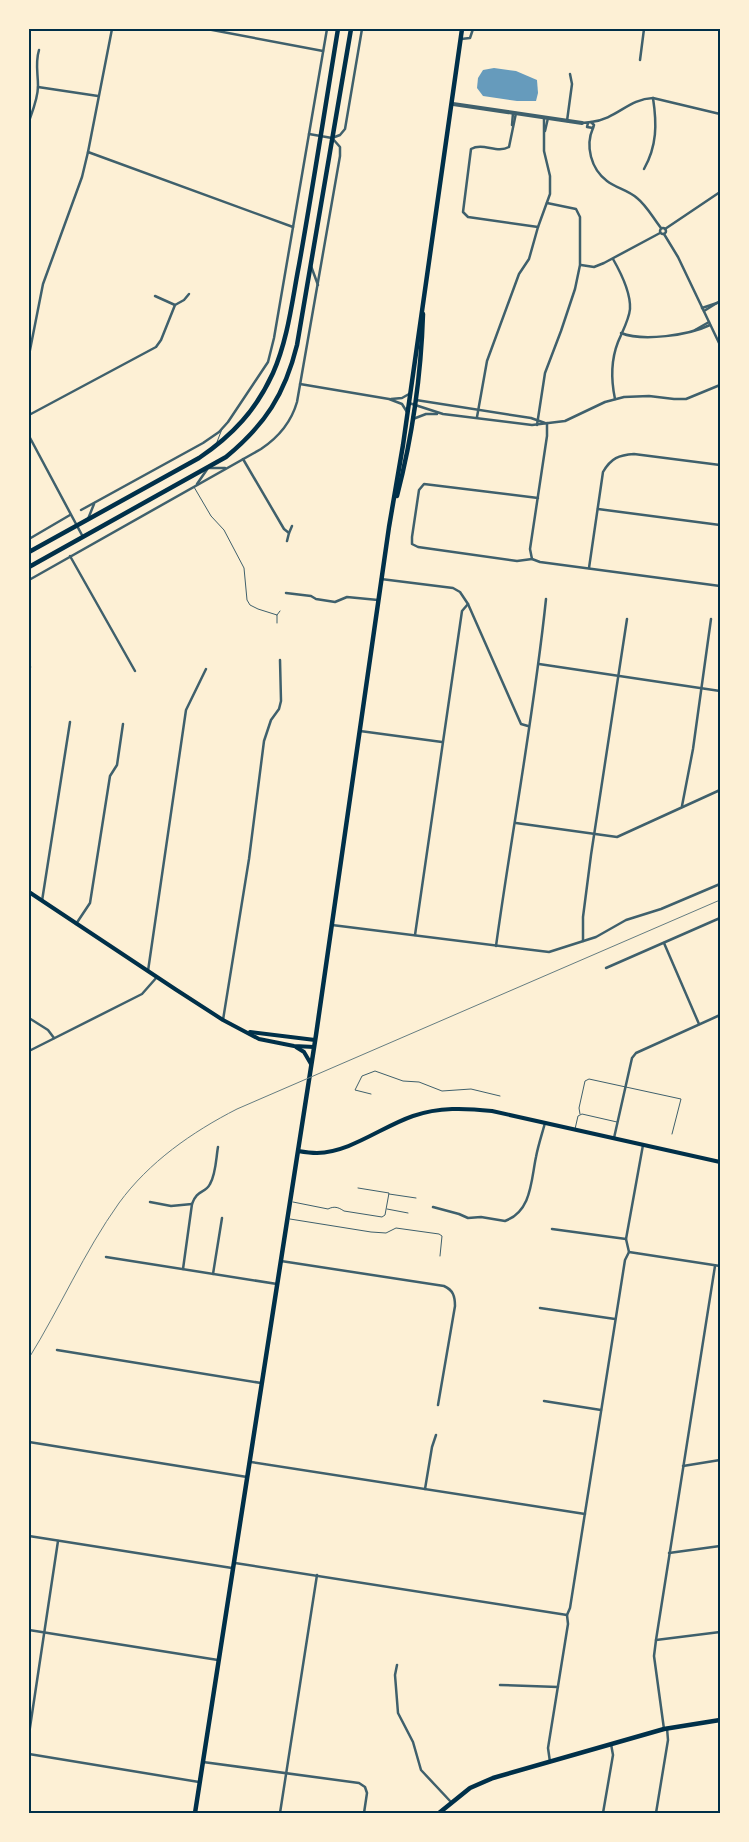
<svg xmlns="http://www.w3.org/2000/svg" width="749" height="1842" viewBox="0 0 749 1842" font-family="'Playfair Display',serif">
	<rect width="100%" height="100%" fill="#fdf0d5"/>
	<path fill="#669bbc" d="M494,68L516,71L537,80L538,93L536,101H517L483,96L477,88L478,78L483,70Z"/>
	<g fill="none" stroke-linecap="round" stroke-linejoin="round">
		<g stroke="#3f606c" stroke-width="1">
			<path d="M217,442L222,429"/>
			<path d="M194,487L211,516L224,530L244,568L247,600L250,605L258,609L277,615V623"/>
			<path d="M277,615L280,611"/>
			<path d="M371,1094L355,1090L362,1076L375,1071L403,1081L419,1082L442,1091L471,1089L500,1096"/>
			<path d="M580,1114L579,1108L585,1081L589,1079L681,1099L672,1134"/>
			<path d="M575,1129L578,1116L582,1114L617,1122"/>
			<path d="M389,1194L416,1198"/>
			<path d="M293,1202L328,1209C334,1206 338,1207 344,1211L382,1217L385,1215L389,1193L358,1188"/>
			<path d="M387,1209L408,1213"/>
			<path d="M290,1219L371,1232L386,1233L396,1228L439,1234L442,1236L440,1256"/>
		</g>
		<g stroke="#3f606c" stroke-width="2.5">
			<path d="M207,29L323,51"/>
			<path d="M461,39L470,38L473,29"/>
			<path d="M640,60L644,29"/>
			<path d="M38,87L98,96"/>
			<path d="M516,113L509,147C497,154 483,142 471,149L463,212L468,217L538,227"/>
			<path d="M29,121C33,110 38,98 38,86C38,73 35,63 39,50"/>
			<path d="M567,121L572,84L570,74"/>
			<path d="M591,122C617,119 628,99 653,98L720,114"/>
			<path d="M582,123L591,122L594,125L593,128L587,127L588,123"/>
			<path d="M512,125L513,113"/>
			<path d="M593,128C585,146 591,169 607,181C616,188 628,190 637,198C647,206 653,218 661,228"/>
			<path d="M545,131L548,118"/>
			<path d="M309,134L332,138"/>
			<path d="M332,138L340,135L345,129L362,29"/>
			<path d="M88,152L293,227"/>
			<path d="M644,169C657,146 657,124 653,98"/>
			<circle cx="663" cy="231" r="3"/>
			<path d="M665,229L720,192"/>
			<path d="M664,234L678,257L720,345"/>
			<path d="M613,259C621,273 631,292 630,309C629,320 622,332 618,342C611,360 611,380 615,399"/>
			<path d="M581,265L594,267L604,263L660,233"/>
			<path d="M311,266L318,285"/>
			<path d="M155,296L175,305"/>
			<path d="M702,308L717,303"/>
			<path d="M704,311L720,301"/>
			<path d="M695,330L709,322"/>
			<path d="M621,333C643,342 689,335 710,325"/>
			<path d="M29,355L43,284L82,177L88,152L112,29"/>
			<path d="M300,384L389,399L402,404L407,412"/>
			<path d="M391,399L402,398L409,394"/>
			<path d="M416,400L531,418L545,423"/>
			<path d="M409,403L443,414L532,425L565,421L605,402L624,397L649,396L674,399H686L720,385"/>
			<path d="M29,415L156,347L161,340L175,305L184,300L189,294"/>
			<path d="M477,417L487,361L519,274L529,259L538,227L550,194V176L544,151V118"/>
			<path d="M413,419L426,414H437"/>
			<path d="M547,423V436L530,549L532,559L540,562L720,586"/>
			<path d="M537,425L545,373L561,331L575,289L580,265V217L576,209L547,203"/>
			<path d="M29,436L83,537"/>
			<path d="M243,459L284,529L289,533L287,541"/>
			<path d="M197,484L208,468H225"/>
			<path d="M598,509L720,525"/>
			<path d="M81,510L203,443L219,432L228,422L268,362L274,338L327,29"/>
			<path d="M88,519L94,504"/>
			<path d="M289,533L292,526"/>
			<path d="M29,539L70,515"/>
			<path d="M70,556L135,671"/>
			<path d="M532,559L517,561L418,547L412,544V537L419,490L424,484L538,498"/>
			<path d="M589,568L603,472C611,458 619,455 634,454L720,465"/>
			<path d="M381,579L453,588L460,592L468,604L521,724L528,726"/>
			<path d="M29,580L261,449C279,437 291,423 297,402L340,156V147L333,139"/>
			<path d="M286,593L311,596L316,599L335,602L347,597L378,600"/>
			<path d="M539,664L720,691"/>
			<path d="M29,666L30,667"/>
			<path d="M360,731L442,742"/>
			<path d="M682,806L693,749L711,619"/>
			<path d="M516,823L617,837L720,790"/>
			<path d="M42,901L70,722"/>
			<path d="M76,924L90,903L110,776L117,765L123,724"/>
			<path d="M332,925L549,952L596,937L626,920L661,909L720,884"/>
			<path d="M415,935L462,611L468,604"/>
			<path d="M583,941V917L591,855L627,619"/>
			<path d="M664,943L699,1024"/>
			<path d="M496,946C512,830 534,715 546,599"/>
			<path d="M606,968L720,918"/>
			<path d="M148,971L186,710L206,669"/>
			<path d="M29,1018L48,1030L54,1038"/>
			<path d="M223,1020L249,859L264,741L271,720L279,709L281,701L280,660"/>
			<path d="M29,1051L142,994L157,977"/>
			<path d="M614,1138L632,1058L636,1053L720,1015"/>
			<path d="M150,1202L171,1206L192,1204"/>
			<path d="M433,1207L459,1214L468,1218L481,1217L505,1221C532,1211 531,1180 536,1157C538,1146 542,1134 545,1123"/>
			<path d="M552,1229L626,1239"/>
			<path d="M629,1252L720,1266"/>
			<path d="M106,1257L277,1284"/>
			<path d="M281,1261L444,1286C453,1290 455,1296 455,1306L438,1405"/>
			<path d="M183,1269L192,1204C197,1189 205,1194 210,1184C216,1174 216,1158 218,1147"/>
			<path d="M213,1274L222,1218"/>
			<path d="M540,1308L615,1319"/>
			<path d="M57,1350L261,1383"/>
			<path d="M544,1401L601,1410"/>
			<path d="M29,1442L247,1477"/>
			<path d="M251,1462L585,1514"/>
			<path d="M683,1466L720,1460"/>
			<path d="M425,1489L432,1447L436,1435"/>
			<path d="M29,1536L232,1568"/>
			<path d="M669,1553L720,1546"/>
			<path d="M235,1563L567,1615"/>
			<path d="M29,1630L218,1660"/>
			<path d="M656,1640L720,1632"/>
			<path d="M397,1665L395,1675L398,1713L413,1742L421,1770L451,1802"/>
			<path d="M500,1685L558,1687"/>
			<path d="M664,1729L654,1656L656,1640L715,1266"/>
			<path d="M29,1734L58,1541"/>
			<path d="M29,1754L199,1782"/>
			<path d="M203,1762L359,1783L365,1787L367,1793L364,1813"/>
			<path d="M550,1762L548,1748L568,1624L567,1615L570,1608L625,1260L629,1252L626,1239L643,1145"/>
			<path d="M280,1813L317,1575"/>
			<path d="M603,1813L613,1755L611,1744"/>
			<path d="M656,1813L668,1740L667,1728"/>
		</g>
		<path stroke="#3f606c" stroke-width="4" d="M453,104L582,123"/>
		<g stroke="#003049" stroke-width="4">
			<path d="M29,892L175,989L223,1020L259,1039L294,1046L314,1047"/>
			<path d="M250,1032L315,1040"/>
			<path d="M296,1047L304,1052L311,1064"/>
			<path d="M298,1151C304,1152 310,1153 317,1153C351,1152 381,1127 413,1116C439,1107 465,1108 492,1111L720,1162"/>
		</g>
		<g stroke="#003049" stroke-width="4.5">
			<path d="M397,496C413,434 421,378 423,314"/>
			<path d="M195,1813L316,1035L389,527L403,445L462,29"/>
			<path d="M439,1813L470,1788L493,1778L664,1729L720,1720"/>
		</g>
		<g stroke="#003049" stroke-width="4.5">
			<path d="M29,552L199,458C233,435 256,410 273,373C288,339 292,301 299,265C313,187 325,108 338,29"/>
			<path d="M29,567L226,457C265,425 285,394 297,345L351,29"/>
		</g>
		<path stroke="#657d81" stroke-width="1" d="M29,1358C60,1308 84,1252 119,1203C149,1162 192,1132 237,1109L720,900"/>
	</g>
	<rect width="749" height="1842" fill="none" stroke="#fdf0d5" stroke-width="60"/>
	<rect x="30" y="30" width="689" height="1782" fill="none" stroke="#003049" stroke-width="2"/>
</svg>
